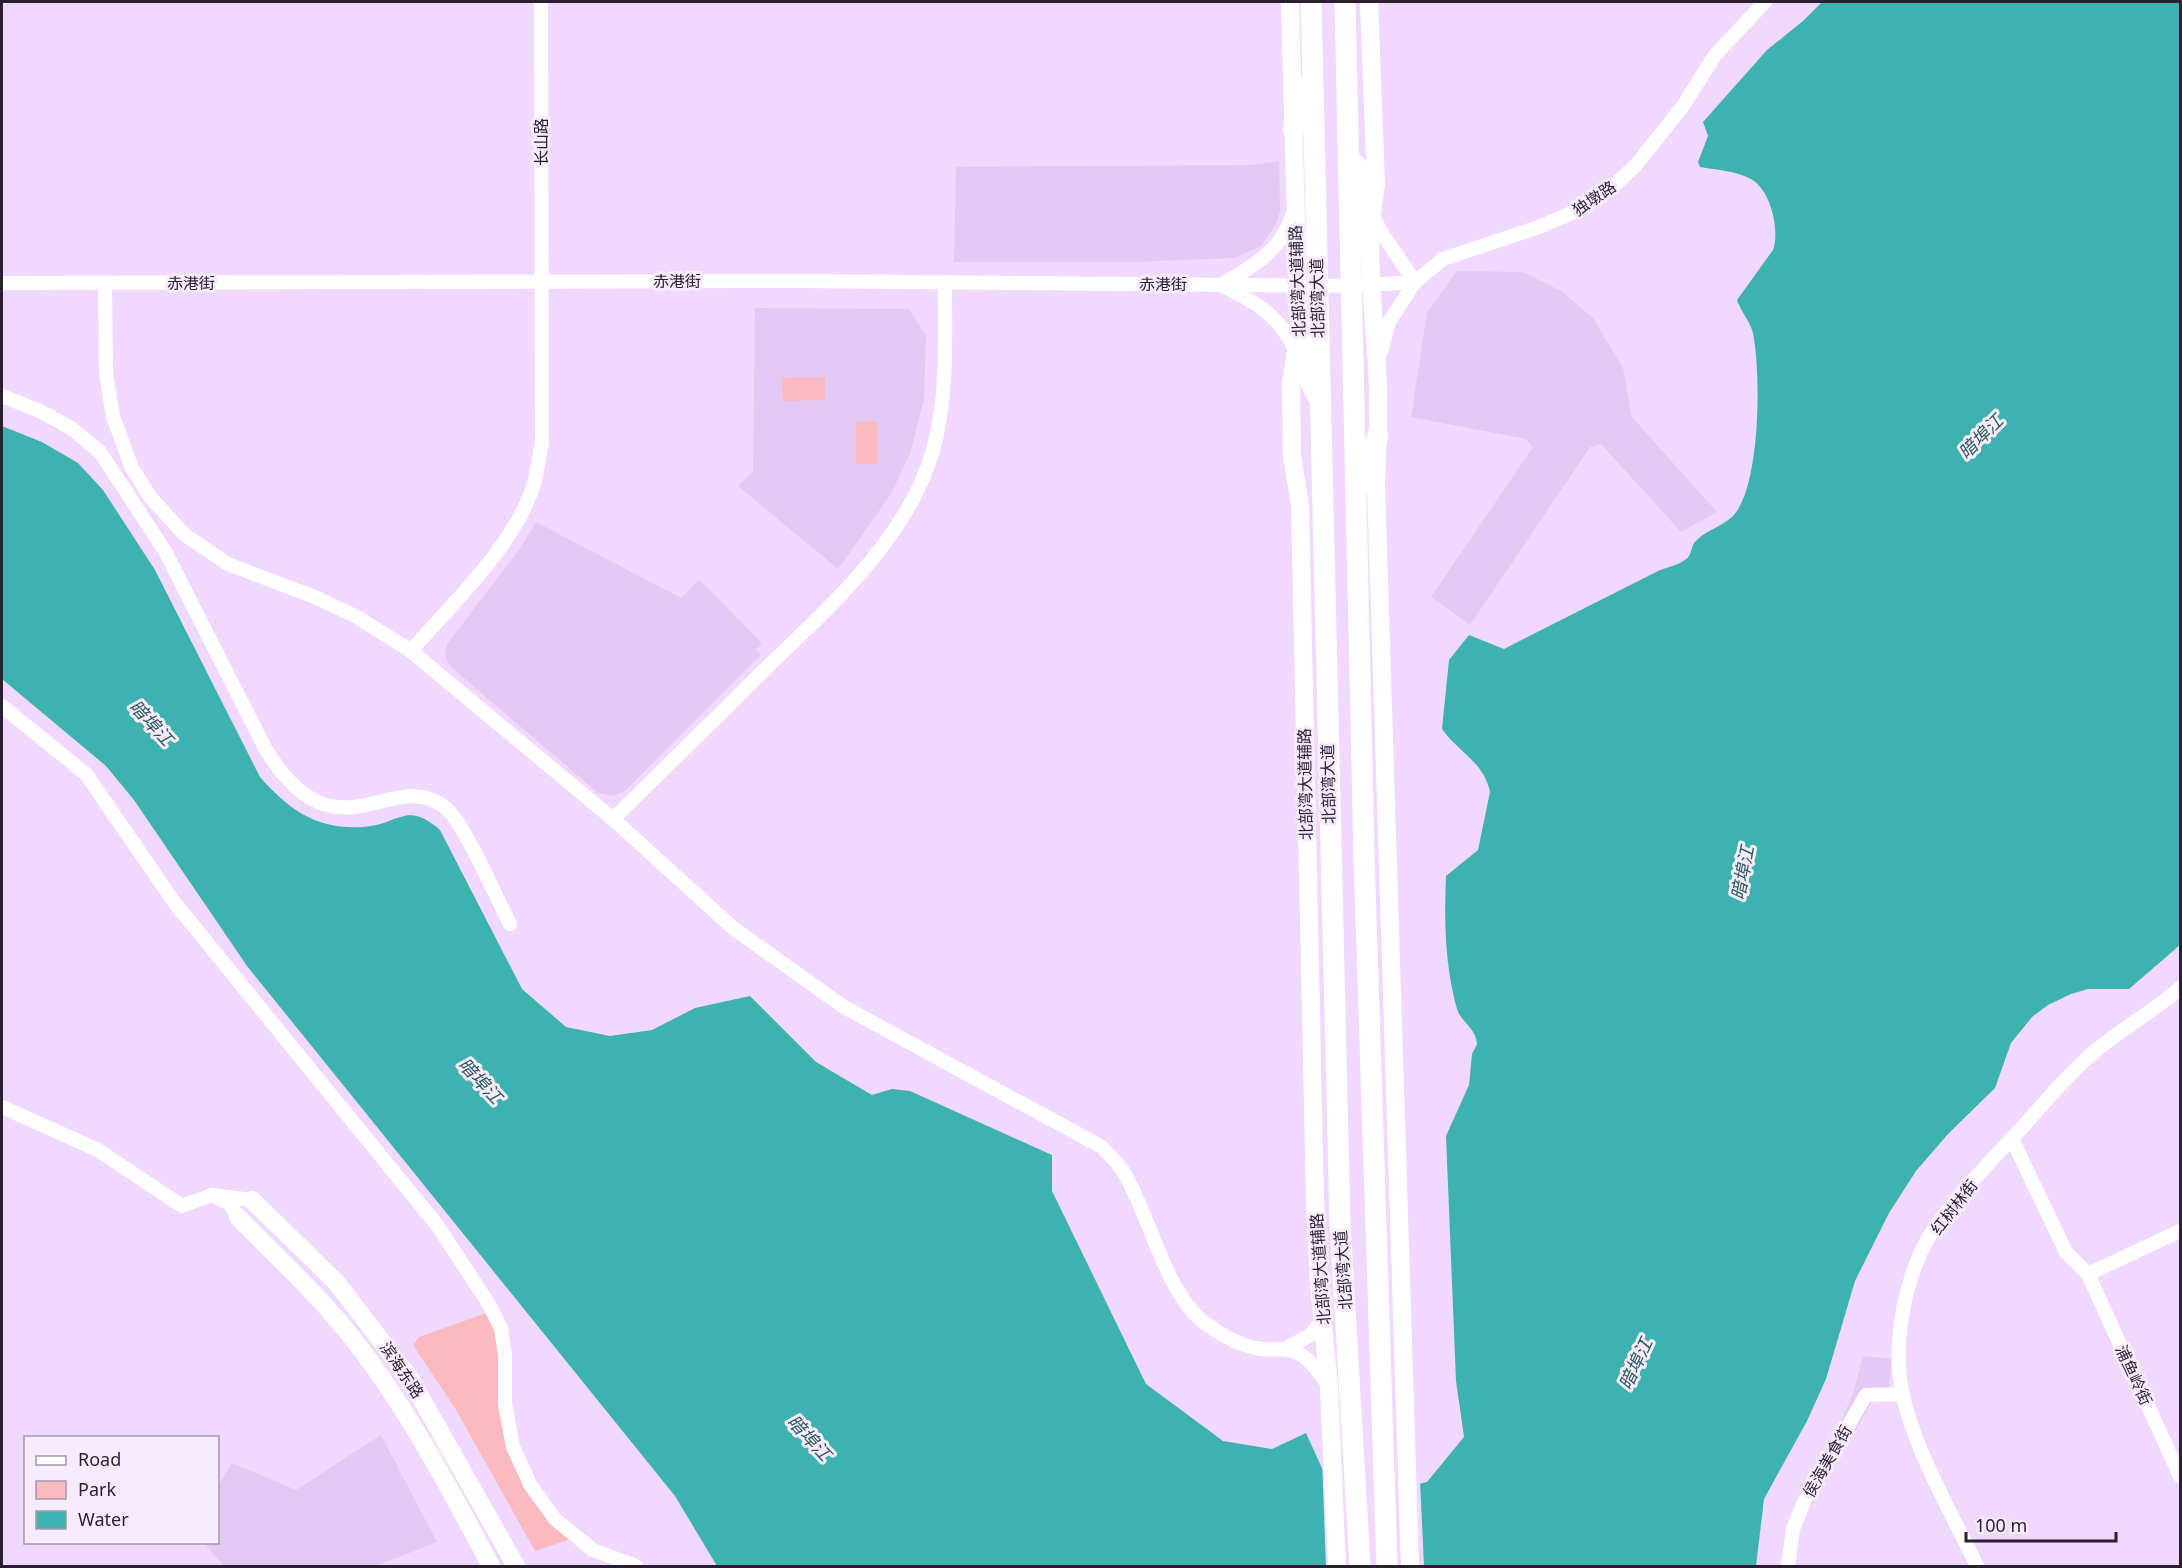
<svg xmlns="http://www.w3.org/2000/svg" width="2182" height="1568" viewBox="0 0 2182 1568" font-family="'Noto Sans','Noto Sans SC',sans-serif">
	<rect width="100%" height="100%" fill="#f1d8ff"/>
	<g fill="#e4c9f4">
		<path d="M1279,161L1280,211L1276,224L1261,246L1235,258L1134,262H954L956,167L1251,165Z"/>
		<path d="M1457,271L1523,272L1561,291L1593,318L1623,368L1632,417L1717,512L1681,532L1601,444L1590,447L1470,625L1431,597L1533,447L1526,439L1411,417L1427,313Z"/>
		<path d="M755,308L909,309L926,336L924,400L910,453L891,494L838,569L738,486L753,471Z"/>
		<path d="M536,522L681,598L699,579L762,643L756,650L761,655L625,791L612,796L598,793L449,665L445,654L447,644L519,550Z"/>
		<path d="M1863,1356L1891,1359L1888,1401L1872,1402L1797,1530L1790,1527L1794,1508L1839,1426L1854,1391Z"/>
		<path d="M381,1435L437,1542L376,1566H224L204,1543L218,1542V1486L232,1463L296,1490Z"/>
	</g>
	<g fill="#fabac0">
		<path d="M825,377V400L783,401L782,378Z"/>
		<path d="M877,421L878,464H856V422Z"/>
		<path d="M492,1311L500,1331L511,1448L571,1539L535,1551L455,1408L413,1345L419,1337Z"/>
	</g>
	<path fill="#3eb2b0" d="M1822,2H2180V945L2129,989H2088L2071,994L2048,1005L2032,1017L2011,1043L1995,1088L1948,1134L1916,1171L1889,1213L1855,1281L1826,1379L1807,1421L1764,1499L1756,1566H717L675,1496L247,966L134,800L106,766L2,679V426L42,442L78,463L103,490L155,570L260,777C289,810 317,830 363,827C399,825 406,800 440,830L522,989L566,1027L610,1036L652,1030L695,1008L750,996L816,1062L872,1095L892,1089L910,1091L1052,1155V1191L1146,1384L1223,1441L1272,1449L1306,1433L1326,1477L1353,1499L1427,1482L1464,1437L1456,1381L1446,1136L1469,1085L1472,1054L1477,1044C1476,1028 1461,1022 1457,1009C1445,966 1444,921 1446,876L1478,850L1490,792C1484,762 1458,752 1442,729L1449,660L1469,635L1504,649L1658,571C1667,567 1686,564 1690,554C1692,550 1692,545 1695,542C1705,530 1722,527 1733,516C1761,486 1761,373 1753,333C1750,321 1741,312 1737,300L1773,250C1780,231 1771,193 1754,181C1740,171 1716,170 1700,167L1698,162L1708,136L1703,122L1767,50L1803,21Z"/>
	<path fill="#f1d8ff" d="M1322,1461L1328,1475L1354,1496L1420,1481L1424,1566H1326Z"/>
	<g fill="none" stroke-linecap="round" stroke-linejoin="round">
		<g stroke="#fff" stroke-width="14">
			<path d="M1373,215L1381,232L1415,282L1389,322L1381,352"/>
			<path d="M2,283L799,281L1352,286L1415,282L1443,259L1539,227L1574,212L1609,190L1636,165L1683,106L1715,55L1765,2"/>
			<path d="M105,283L106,373L113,417L132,468L151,498L185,535L228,564L315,597L357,617L411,651L613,819L733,928L844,1007L1102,1147C1109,1155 1117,1162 1123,1171C1149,1213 1164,1288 1201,1320C1219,1334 1239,1346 1262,1349C1274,1350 1287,1347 1298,1353C1312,1360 1320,1375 1329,1386"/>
			<path d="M1222,284C1254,266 1282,250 1293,213"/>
			<path d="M1225,287C1261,305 1279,316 1297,353"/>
			<path d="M2,396L40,411L71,428L100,452L165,551L265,748C336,866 392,764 446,808C464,823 497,899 510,924"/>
			<path d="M411,651C453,602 518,543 535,480C538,468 539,455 542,443L541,2"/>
			<path d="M2,706L86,774L174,902L437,1225L487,1301L501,1328L505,1356V1404L513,1447L531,1486L555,1519L593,1550L636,1566"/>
			<path d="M613,819C662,771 711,723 759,675C824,612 908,540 933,450C948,396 945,338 945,283"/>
			<path d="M2,1107L98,1150L182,1206L212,1195"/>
			<path d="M2012,1139L2066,1252L2088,1274L2180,1476"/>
			<path d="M238,1217L230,1204L212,1195L252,1200"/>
			<path d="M2088,1274L2180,1231"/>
			<path d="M1285,1349L1309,1336L1323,1320"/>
			<path d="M1788,1566L1793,1529L1805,1500L1866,1395L1903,1394"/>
			<path d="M1977,1566C1952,1514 1913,1447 1902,1391C1892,1341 1906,1270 1934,1229C1958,1194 1989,1163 2018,1132C2040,1108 2062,1081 2086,1059C2115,1032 2151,1014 2180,988"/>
		</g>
		<g stroke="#fff" stroke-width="18">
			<path d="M1290,2L1299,333L1291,383L1292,456L1300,505L1315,1199L1319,1285L1329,1386L1337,1566"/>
			<path d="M1369,2L1376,185C1363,253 1376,319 1378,388C1379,420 1377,453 1376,485L1410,1566"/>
			<path d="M252,1200L336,1282L409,1377L516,1566"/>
			<path d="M238,1217C277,1257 319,1295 354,1340C408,1409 450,1489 491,1566"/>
		</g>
		<g stroke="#fff" stroke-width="21">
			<path d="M1311,2L1340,1224L1360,1566"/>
			<path d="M1345,2L1364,856L1387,1566"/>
			<path d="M1293,130L1307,86"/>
			<path d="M1353,249L1371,210L1356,165"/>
			<path d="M1317,319L1297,355L1317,395"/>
			<path d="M1362,485L1378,435"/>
		</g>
	</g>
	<g text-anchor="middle" stroke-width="6" stroke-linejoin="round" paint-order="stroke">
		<g font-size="16" fill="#2b1f31" stroke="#f7ebfe">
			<text transform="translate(541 142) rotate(-90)" y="6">长山路</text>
			<text transform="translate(1594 198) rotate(-34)" y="6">独墩路</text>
			<text x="677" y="287">赤港街</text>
			<text transform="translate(1297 281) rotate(-92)" y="6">北部湾大道辅路</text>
			<text x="191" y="289">赤港街</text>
			<text x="1163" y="290">赤港街</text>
			<text transform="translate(1317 298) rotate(-91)" y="6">北部湾大道</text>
			<text transform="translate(1305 784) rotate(-91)" y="6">北部湾大道辅路</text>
			<text transform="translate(1328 784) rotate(-91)" y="6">北部湾大道</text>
			<text transform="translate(1954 1207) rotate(-52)" y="6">红树林街</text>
			<text transform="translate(1320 1269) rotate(-94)" y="6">北部湾大道辅路</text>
			<text transform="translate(1343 1270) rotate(-94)" y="6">北部湾大道</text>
			<text transform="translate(402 1370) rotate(56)" y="6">滨海东路</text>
			<text transform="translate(2134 1375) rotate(65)" y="6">浦鱼岭街</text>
			<text transform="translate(1827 1461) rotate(-60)" y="6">侯海美食街</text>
		</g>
		<g font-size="18" font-style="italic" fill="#295a58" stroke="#f7ebfe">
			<text transform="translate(1981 437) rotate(-45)" y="6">暗埠江</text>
			<text transform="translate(151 723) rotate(47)" y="6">暗埠江</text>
			<text transform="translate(1743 873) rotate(-79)" y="6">暗埠江</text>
			<text transform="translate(480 1081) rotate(47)" y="6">暗埠江</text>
			<text transform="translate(1636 1364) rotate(-65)" y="6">暗埠江</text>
			<text transform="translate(809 1438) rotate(47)" y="6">暗埠江</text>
		</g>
	</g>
	<rect width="2182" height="1568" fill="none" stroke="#2b1f31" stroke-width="6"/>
	<rect x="24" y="1436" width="195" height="108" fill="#f7ebfe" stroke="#a599ac" stroke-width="1.5"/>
	<rect x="36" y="1456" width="30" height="9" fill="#ffffff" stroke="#a599ac" stroke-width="1.5"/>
	<text x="78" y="1466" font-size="18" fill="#2b1f31">Road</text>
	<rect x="36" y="1481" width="30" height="18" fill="#fabac0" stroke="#a599ac" stroke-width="1.5"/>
	<text x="78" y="1496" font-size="18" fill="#2b1f31">Park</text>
	<rect x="36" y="1511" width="30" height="18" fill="#3eb2b0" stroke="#a599ac" stroke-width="1.5"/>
	<text x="78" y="1526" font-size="18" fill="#2b1f31">Water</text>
	<path d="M1966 1532v9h150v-9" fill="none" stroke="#2b1f31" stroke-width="3"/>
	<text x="1975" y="1532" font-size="18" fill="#2b1f31" stroke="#f7ebfe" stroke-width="4.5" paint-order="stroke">100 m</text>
</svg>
